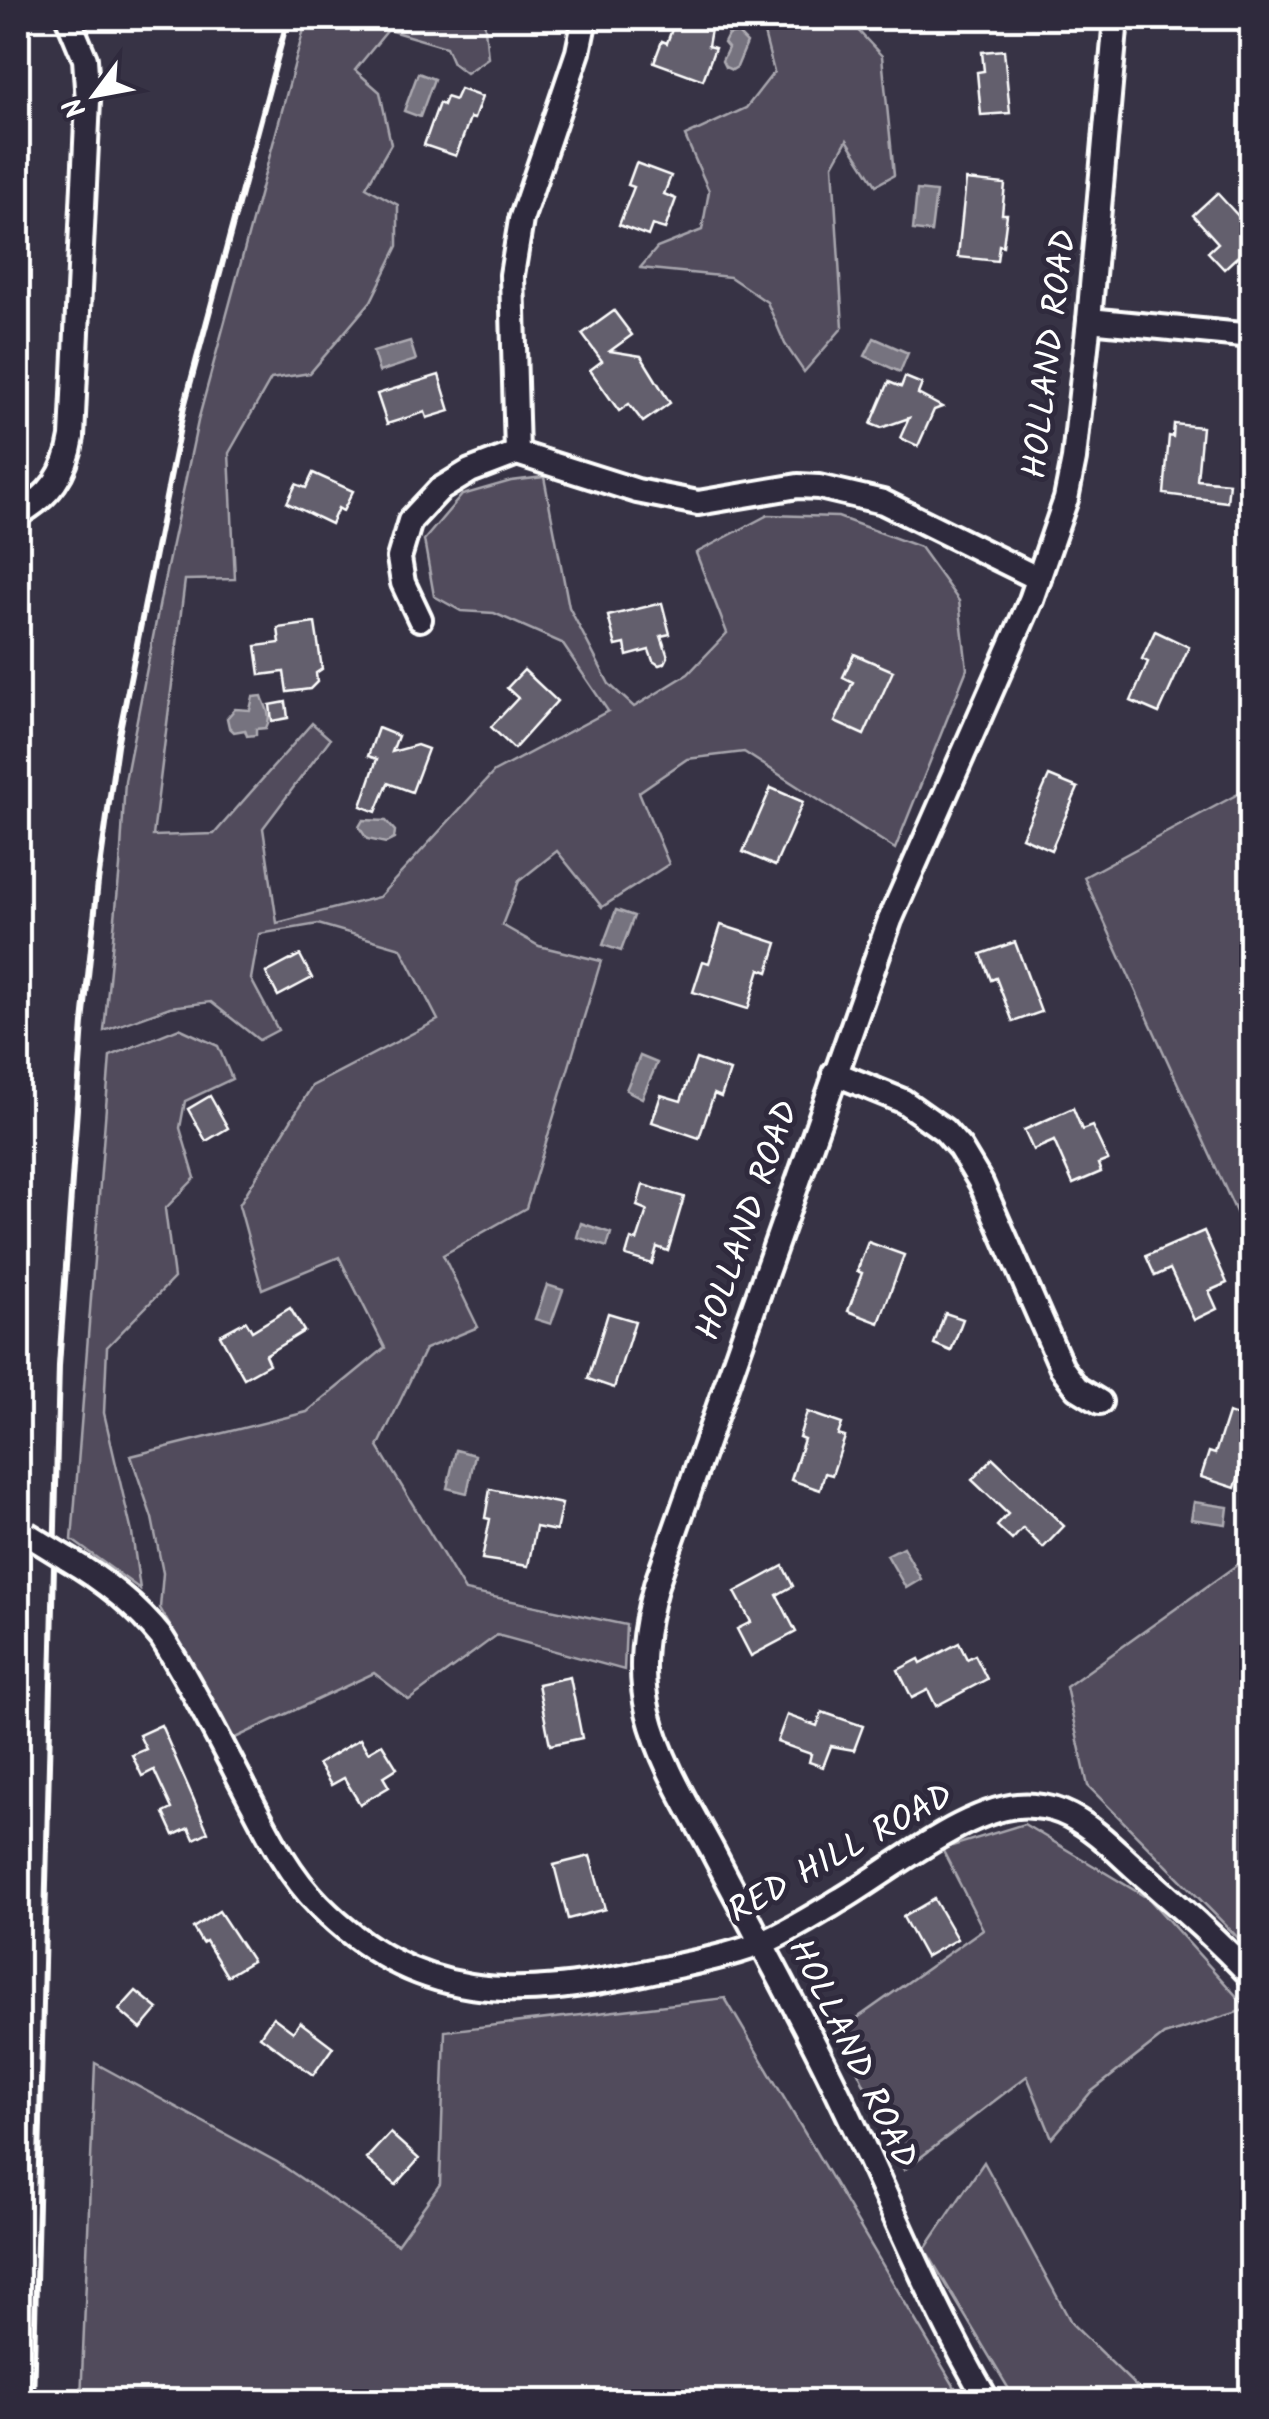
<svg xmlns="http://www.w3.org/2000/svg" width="1269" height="2419" viewBox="0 0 1269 2419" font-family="Kalam,sans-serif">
	<rect width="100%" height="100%" fill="#373345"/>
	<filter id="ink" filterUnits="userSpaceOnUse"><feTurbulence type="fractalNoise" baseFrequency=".01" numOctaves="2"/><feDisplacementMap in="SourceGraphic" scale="20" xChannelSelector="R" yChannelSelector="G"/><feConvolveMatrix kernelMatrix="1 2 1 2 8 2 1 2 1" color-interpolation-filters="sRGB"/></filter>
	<g filter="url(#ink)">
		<g fill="#514c5c" stroke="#a8a6ae" stroke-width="2.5">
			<path d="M307,18H484L488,58L466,73L453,63L446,47L388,30L355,70L380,92L391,144L366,187L398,205V246L371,301L310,373L271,379L229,453L235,579L185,580L153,836L214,834L312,723L330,739L263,828L277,923L379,897L494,772L608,711L562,643L494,613L461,611L434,596L424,540L462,495L511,481L544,477L569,607L609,684L634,707L688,674L727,633L696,553L768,515L838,517L920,547L959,601L967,669L895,849L744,752L687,759L639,792L669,864L602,907L557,851L519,881L502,925L539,946L601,961L526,1208L443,1255L478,1327L425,1349L378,1447L465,1591L626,1625L624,1670L497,1635L409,1700L374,1673L233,1739L160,1608L163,1573L152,1518L131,1456L307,1412L385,1348L339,1257L262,1289L239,1205L312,1086L438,1020L401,948L318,924L259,934L251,979L278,1030L259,1040L211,1002L170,1007L104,1031L120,867L125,781L162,591L198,421Z"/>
			<path d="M760,18H824L831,28L853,25L882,56L894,175L876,185L847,140L833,165L843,327L804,372L785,344L767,302L730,277L640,268L657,248L702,230L709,191L685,136L746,108L774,72Z"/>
			<path d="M1251,787V1245L1084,877Z"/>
			<path d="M179,1028L218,1046L232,1079L185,1101L180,1128L195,1178L165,1209L174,1278L107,1347L104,1413L132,1533L140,1589L72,1540L110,1056Z"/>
			<path d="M1251,1555V1951L1088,1786L1066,1687Z"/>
			<path d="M1024,1824L1149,1899L1248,2009L1164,2035L1091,2092L1052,2138L1027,2076L904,2170L839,2031L983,1929L942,1849Z"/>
			<path d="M725,1998L963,2401H81L95,2063L277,2162L397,2244L440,2184L445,2031Z"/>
			<path d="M984,2162L1072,2324L1151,2401H1016L925,2249Z"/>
		</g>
		<g fill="#76737f" stroke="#adabb2" stroke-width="2.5">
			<path d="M737,33L747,43L737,67L732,70L725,67L722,61L728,48L724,43L728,35Z"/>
			<path d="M418,73L434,79L420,117L404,111Z"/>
			<path d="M917,190L936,192L931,232L913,230Z"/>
			<path d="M874,338L908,353L900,372L865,356Z"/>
			<path d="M410,341L416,360L379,372L373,352Z"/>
			<path d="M262,696C265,707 273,715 266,728L256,729V735L247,736L245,730L234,732L229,727L227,718L235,709L250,710L253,697Z"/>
			<path d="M363,820L386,821L395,831L394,839L386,843L367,839L359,827Z"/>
			<path d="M616,910L634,916L621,951L603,945Z"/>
			<path d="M640,1056L657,1063L642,1098L626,1090Z"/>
			<path d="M581,1223L611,1233L607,1247L577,1237Z"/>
			<path d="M547,1285L563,1290L551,1324L535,1319Z"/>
			<path d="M456,1450L475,1455L467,1493L447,1488Z"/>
			<path d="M1194,1502L1228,1507L1226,1524L1191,1519Z"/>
			<path d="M903,1547L921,1579L906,1588L887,1555Z"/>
		</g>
		<g fill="#635f6d" stroke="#fff" stroke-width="2.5">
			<path d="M676,18H713L708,46L715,48L703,80L654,62L662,41L667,43Z"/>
			<path d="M1004,50L1010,113L981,115L977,72L984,71L982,52Z"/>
			<path d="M460,89L482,97L474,119L470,118L456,156L424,145L439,103L443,105L446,97L455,100Z"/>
			<path d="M636,163L671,176L664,194L676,199L665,229L652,225L648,236L619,225L634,187L628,185Z"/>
			<path d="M966,180L1005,184L1002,214H1007L1003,246L999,245L997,261L958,257Z"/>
			<path d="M1217,193L1252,231V243L1224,269L1208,252L1218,243L1193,215Z"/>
			<path d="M614,311L632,335L610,351L641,356L670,403L643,422L629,404L619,411L590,370L602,361L582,334Z"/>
			<path d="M439,375L450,411L427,418L425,412L387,424L377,394Z"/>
			<path d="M905,377L922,384L918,394L942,407L934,410L918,446L900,438L909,418L881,428L871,424L889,382L901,387Z"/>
			<path d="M1174,424L1202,427L1197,480L1229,483L1227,502L1164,494L1169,436L1173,437Z"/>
			<path d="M313,473L353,491L343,511L338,508L331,524L287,503L296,484L306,488Z"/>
			<path d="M662,603L670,634L661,636L668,657L665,663L659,665L653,661L649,650L627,656L625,644L616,646L608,616Z"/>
			<path d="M315,623L322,669L316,673L317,682L310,689L287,692L284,672L260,675L256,646L280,643L278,628Z"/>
			<path d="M1155,631L1189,647L1159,713L1131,701L1148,662L1142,659Z"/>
			<path d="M854,654L893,671L864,735L835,722L853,682L843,677Z"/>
			<path d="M524,670L557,701L514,749L491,727L518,698L507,688Z"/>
			<path d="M286,702L288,718L272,721L270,705Z"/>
			<path d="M378,728L398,736L392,752L417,745L428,749L412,792L388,783L376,812L361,806L377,759L368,756Z"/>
			<path d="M1049,776L1078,788L1051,850L1022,837Z"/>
			<path d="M771,788L803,802L775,866L743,852Z"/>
			<path d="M721,925L777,943L768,972L760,969L748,1009L693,992L703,961L709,963Z"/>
			<path d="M1015,942L1041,1012L1013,1022L996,978L991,980L981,954Z"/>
			<path d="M300,955L312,978L278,996L266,973Z"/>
			<path d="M696,1059L730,1071L721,1097L714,1094L699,1138L652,1122L661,1095L681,1101Z"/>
			<path d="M210,1096L228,1128L206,1141L188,1109Z"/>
			<path d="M1073,1108L1082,1130L1092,1126L1108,1160L1098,1164L1101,1172L1073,1184L1054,1141L1033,1150L1024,1130Z"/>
			<path d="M643,1185L684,1197L668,1251L657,1247L652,1264L626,1256L631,1239L637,1241L647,1210L637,1206Z"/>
			<path d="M1204,1231L1227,1283L1209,1291L1217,1309L1194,1320L1170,1269L1155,1276L1146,1256Z"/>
			<path d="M868,1242L904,1255L879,1323L848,1311L862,1273L857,1271Z"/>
			<path d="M290,1308L304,1331L265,1355L269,1364L244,1378L220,1335L246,1321L252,1331Z"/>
			<path d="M608,1313L635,1321L614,1388L588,1379Z"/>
			<path d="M945,1313L963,1319L951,1351L934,1344Z"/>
			<path d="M807,1412L842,1424L838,1435L845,1437L832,1475L825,1473L820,1490L791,1480L804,1439L799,1437Z"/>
			<path d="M1228,1413L1252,1421V1435L1235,1488L1201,1477L1209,1452L1215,1454Z"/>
			<path d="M993,1458L1064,1526L1043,1548L1023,1528L1012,1540L997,1526L1008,1514L972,1480Z"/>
			<path d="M490,1489L562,1504L556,1531L536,1527L528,1566L482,1559L490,1519L485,1518Z"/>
			<path d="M783,1566L793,1586L777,1595L796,1632L751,1656L737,1629L751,1622L735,1592Z"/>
			<path d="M959,1643L967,1659L975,1655L987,1679L936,1706L928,1690L912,1698L898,1670L919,1659L921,1663Z"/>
			<path d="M570,1677L582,1738L550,1745L538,1684Z"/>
			<path d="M822,1712L863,1726L854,1750L831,1746L823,1767L809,1762L811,1754L777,1742L787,1715L817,1726Z"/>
			<path d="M161,1725L208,1832L194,1839L189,1828L174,1835L164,1813L172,1809L154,1770L142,1776L132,1755L146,1749L139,1735Z"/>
			<path d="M360,1739L368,1752L382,1744L397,1768L383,1777L389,1787L360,1804L344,1778L331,1785L318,1764Z"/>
			<path d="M590,1856L605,1909L568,1919L554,1865Z"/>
			<path d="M934,1899L957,1939L925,1957L903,1917Z"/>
			<path d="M219,1911L252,1961L227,1976L206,1941L202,1943L193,1928Z"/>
			<path d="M136,1991L158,2009L141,2029L119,2010Z"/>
			<path d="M273,2017L293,2032L300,2022L333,2047L313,2075L260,2036Z"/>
			<path d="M390,2133L419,2159L396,2185L366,2159Z"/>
		</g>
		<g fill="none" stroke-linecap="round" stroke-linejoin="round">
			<g stroke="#fff" stroke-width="30">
				<g id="minor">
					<path d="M1089,320L1252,336"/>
					<path d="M517,453L512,275L521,220L578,52L585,18"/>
					<path d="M18,514C50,496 66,474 72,437L88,101L85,59L68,18"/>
					<path d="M420,619L403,583L399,558L410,521L439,490L470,471L517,453L637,491L698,503L798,486L819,487L883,502L1039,579"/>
					<path d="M834,1073L903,1101L944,1130L960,1148L981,1183L1062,1368L1077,1388L1100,1402"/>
					<path d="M66,1558C104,1580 135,1604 162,1638C193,1687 219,1740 246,1791C267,1831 287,1873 319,1905C416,2003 517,2000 643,1973C681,1965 723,1958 760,1944C787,1933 815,1915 840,1900C890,1871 976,1799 1034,1806C1046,1807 1059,1810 1070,1816C1095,1829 1115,1850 1135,1868C1175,1903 1215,1937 1252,1977"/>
					<path d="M988,2402C927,2299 885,2187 832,2080C794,2002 752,1927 712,1850C688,1806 660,1761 648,1712C638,1669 644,1627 656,1585L890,920L1031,600L1066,499L1074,459L1089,320L1116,18"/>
				</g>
			</g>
			<use href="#minor" stroke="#2f2a3d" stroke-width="22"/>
			<path stroke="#fff" stroke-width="6" d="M33,2402L59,1366L83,1023L98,882L117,745L184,407L288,18"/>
			<g stroke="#fff" stroke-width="30" stroke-linecap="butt">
				<path id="minor-bridge" d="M27,1534L66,1558"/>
			</g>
			<use href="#minor-bridge" stroke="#2f2a3d" stroke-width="22"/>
		</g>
	</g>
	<g text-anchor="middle" stroke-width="10" stroke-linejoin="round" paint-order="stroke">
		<g font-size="35" fill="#fff" stroke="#2f2a3d">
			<text transform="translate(1048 354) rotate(-83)" y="12">HOLLAND ROAD</text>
			<text transform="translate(746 1220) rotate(-71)" y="12">HOLLAND ROAD</text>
			<text transform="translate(840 1852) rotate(-29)" y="12">RED HILL ROAD</text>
			<text transform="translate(854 2053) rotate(64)" y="12">HOLLAND ROAD</text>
		</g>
	</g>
	<rect width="1269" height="2419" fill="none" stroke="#2f2a3d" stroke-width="60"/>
	<rect x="30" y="30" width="1209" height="2359" fill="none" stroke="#fff" stroke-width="4" filter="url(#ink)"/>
	<g transform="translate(95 95) rotate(238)" stroke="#2f2a3d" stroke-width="8" paint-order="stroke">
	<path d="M0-8L18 38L0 25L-18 38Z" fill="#ffffff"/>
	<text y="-15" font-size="28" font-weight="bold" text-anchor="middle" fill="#ffffff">N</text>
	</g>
</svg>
